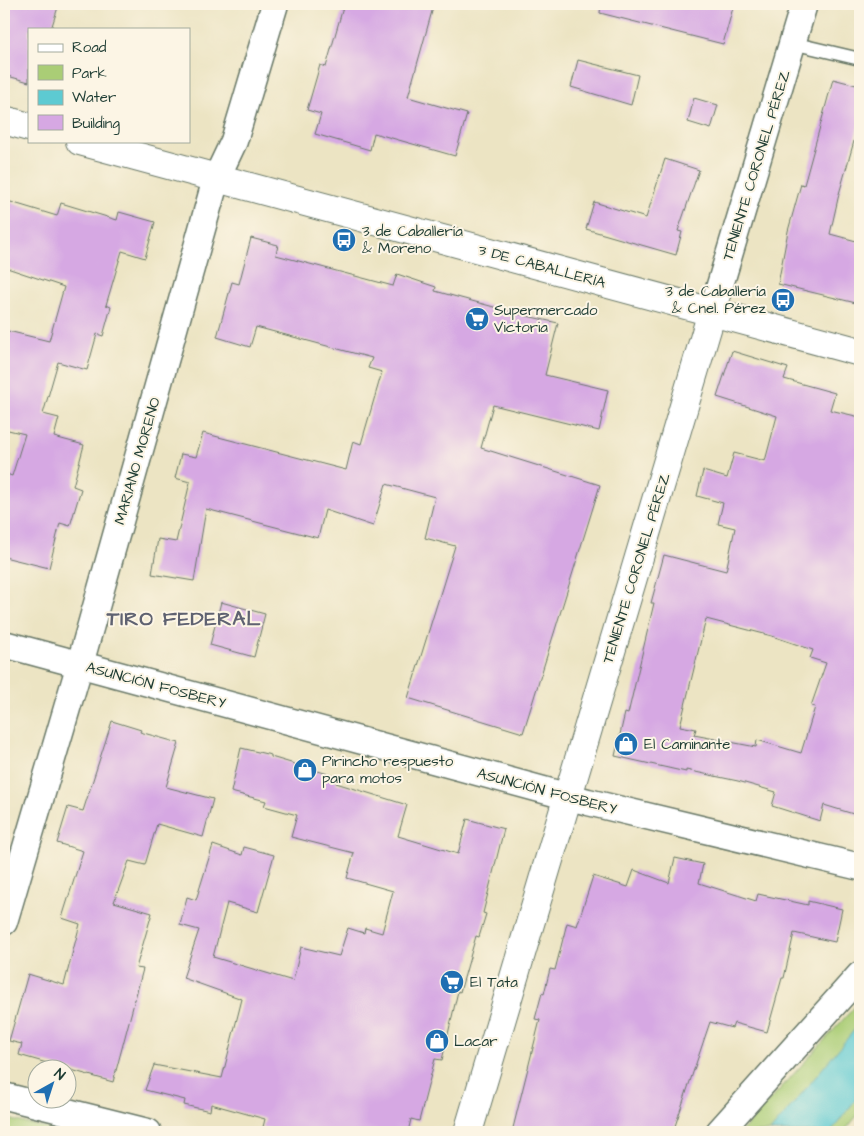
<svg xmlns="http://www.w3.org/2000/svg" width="864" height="1136" viewBox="0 0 864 1136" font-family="'Architects Daughter',sans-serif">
	<rect width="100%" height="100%" fill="#fcf5e5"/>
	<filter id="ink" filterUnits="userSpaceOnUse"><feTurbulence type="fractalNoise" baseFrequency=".02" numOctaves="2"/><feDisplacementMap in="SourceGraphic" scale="10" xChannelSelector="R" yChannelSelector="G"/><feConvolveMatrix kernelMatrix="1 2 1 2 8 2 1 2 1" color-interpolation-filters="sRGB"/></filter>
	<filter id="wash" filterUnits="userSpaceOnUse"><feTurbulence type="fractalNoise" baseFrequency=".0096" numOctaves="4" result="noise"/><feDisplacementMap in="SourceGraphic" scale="20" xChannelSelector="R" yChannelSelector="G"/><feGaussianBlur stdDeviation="1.12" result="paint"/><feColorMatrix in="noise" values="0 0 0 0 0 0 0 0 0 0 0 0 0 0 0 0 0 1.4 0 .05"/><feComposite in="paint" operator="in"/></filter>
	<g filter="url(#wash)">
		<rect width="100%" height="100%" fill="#ece4c3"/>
		<g fill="#aacd76" stroke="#648555">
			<path d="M860,1001V1112L844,1132H741Z"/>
			<path d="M4,1118L63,1132H4Z"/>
		</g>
		<path fill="#5dcad2" stroke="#3e8483" d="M860,1023V1094L831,1132H770Z"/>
		<g id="blocks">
			<g fill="#d6a8e3" fill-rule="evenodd">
				<path d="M4,4H59L51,29H29V82L4,75Z"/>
				<path d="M344,4H434L408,97L467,114L455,156L374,133L370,150L315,134L321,114L307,110L320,65L326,67Z"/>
				<path d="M601,4H734L723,44L600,13Z"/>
				<path d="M578,60L638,75L631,105L571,87Z"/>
				<path d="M833,79L860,86V120L839,194L830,234L860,242V304L778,284L788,231L801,184L804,185Z"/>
				<path d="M694,98L718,105L711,129L688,122Z"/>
				<path d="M665,159L699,170L678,231L682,232L676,255L586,229L594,202L646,218Z"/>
				<path d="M4,200L57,216L61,203L117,220L119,212L155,222L145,258L122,251L106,305L111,307L103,336L97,334L87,370L58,362L43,414L59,418L54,437L84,445L73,486L81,489L70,526L60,523L49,568L4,557V473L12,476L25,434L4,429V330L49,341L64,287L4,267Z"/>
				<path d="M251,238L278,245L276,255L393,286L397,274L436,287L435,291L527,316L558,323L545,375L608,390L599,431L493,405L481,448L600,485L523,733L408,698L455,546L425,538L435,497L386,484L373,526L325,510L318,538L206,509L194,581L152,574L158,539L176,542L190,482L175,478L181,454L196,457L203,433L346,470L353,441L361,444L382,372L368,368L372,358L256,327L250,347L217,337L232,282L239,284Z"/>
				<path d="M732,351L788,368L784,379L835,393L830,410L860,417V816L824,805L820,821L772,806L776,792L738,781L686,770V772L615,756L625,713L628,714L654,603H651L664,555L726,571L735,528L718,524L723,503L697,496L703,471L727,478L734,453L765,461L777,416L717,397ZM706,619L772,636L813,650L810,658L826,663L811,706L815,707L801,753L757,740L756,747L694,735L696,729L680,726Z"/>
				<path d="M221,602L265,614L254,657L210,645Z"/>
				<path d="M112,721L141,730L140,732L179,743L166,787L213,799L203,837L157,824L145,865L129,861L114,902L152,913L136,968L143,969L113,1082L19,1055L22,1044L9,1041L28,974L64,985L80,924L62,918L83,851L57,843L68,807L83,811Z"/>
				<path d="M241,748L271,755V757L338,777L336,783L407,805L398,836L458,854L467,819L504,829L483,913L486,914L479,937L476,936L460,992L458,991L442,1060L435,1059L419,1121L411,1119L408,1132H284L263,1127L265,1119L211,1104L210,1111L184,1105L185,1100L145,1090L154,1065L222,1078L242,999L183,978L199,930L180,925L187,897L196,900L213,845L242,855L244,847L274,855L258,912L227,903L213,957L293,981L301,947L339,956L348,928L364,933L365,928L382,933L393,891L347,878L354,853L291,837L297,815L264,806L266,801L231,792Z"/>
				<path d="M675,858L703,864L699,883L756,901L758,894L808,905V901L842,909L835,942L794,933L784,978H782L767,1032L734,1023L732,1028L710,1022L673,1132H512L540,1020L535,1019L542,993L544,994L550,969L555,970L567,923L577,926L593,876L628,887L634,870L669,883Z"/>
			</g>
		</g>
	</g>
	<g filter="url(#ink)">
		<use href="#blocks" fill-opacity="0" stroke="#677766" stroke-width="1"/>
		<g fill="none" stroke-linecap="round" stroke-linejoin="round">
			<g stroke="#677766" stroke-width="15">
				<path id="lane" d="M792,43L860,59"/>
			</g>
			<g stroke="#677766" stroke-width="29">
				<g id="street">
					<path d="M712,312L804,4"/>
					<path d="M4,644L588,802L860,867"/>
					<path d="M4,922L80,664L216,179L234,141L275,4"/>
					<path d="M4,1096L148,1132"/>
					<path d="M719,1132L860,975"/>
				</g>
			</g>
			<g stroke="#677766" stroke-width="30">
				<g id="secondary">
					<path d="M4,120L29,127"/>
					<path d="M80,141L860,352"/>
					<path d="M468,1132L712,312"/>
				</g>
			</g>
			<use href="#lane" stroke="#fff" stroke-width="12"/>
			<use href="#street" stroke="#fff" stroke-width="26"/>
			<use href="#secondary" stroke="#fff" stroke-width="28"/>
		</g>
	</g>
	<defs>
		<g id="bus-disc" transform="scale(1.25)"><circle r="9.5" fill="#1f6fb2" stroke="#fcf5e5"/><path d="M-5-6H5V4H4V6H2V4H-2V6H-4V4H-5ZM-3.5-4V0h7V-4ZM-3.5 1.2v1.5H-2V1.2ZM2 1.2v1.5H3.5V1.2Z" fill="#fff"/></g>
		<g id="supermarket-disc" transform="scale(1.25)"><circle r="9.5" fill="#1f6fb2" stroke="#fcf5e5"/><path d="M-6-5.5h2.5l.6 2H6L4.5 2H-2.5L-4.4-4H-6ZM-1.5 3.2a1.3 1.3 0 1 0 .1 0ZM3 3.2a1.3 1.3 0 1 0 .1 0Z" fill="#fff"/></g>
		<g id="shop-disc" transform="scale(1.25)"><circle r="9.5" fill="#1f6fb2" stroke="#fcf5e5"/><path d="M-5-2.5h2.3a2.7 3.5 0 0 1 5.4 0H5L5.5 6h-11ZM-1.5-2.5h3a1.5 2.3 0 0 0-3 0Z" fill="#fff"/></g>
	</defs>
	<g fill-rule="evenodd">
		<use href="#bus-disc" x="344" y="240"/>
		<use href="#bus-disc" x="783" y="300"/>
		<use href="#supermarket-disc" x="477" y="319"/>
		<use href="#shop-disc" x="626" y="744"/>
		<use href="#shop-disc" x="305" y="770"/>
		<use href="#supermarket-disc" x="452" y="982"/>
		<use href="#shop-disc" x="437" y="1041"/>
	</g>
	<g text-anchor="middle" stroke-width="4" stroke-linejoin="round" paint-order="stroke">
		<g font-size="15" fill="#1f3d34" stroke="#fcf5e5">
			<text transform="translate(756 165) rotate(-73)" y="5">TENIENTE CORONEL PÉREZ</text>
			<text transform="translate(542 266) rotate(15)" y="5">3 DE CABALLERÍA</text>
			<text transform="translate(137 461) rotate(-74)" y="5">MARIANO MORENO</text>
			<text transform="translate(636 568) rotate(-73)" y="5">TENIENTE CORONEL PÉREZ</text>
			<text transform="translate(156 685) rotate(15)" y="5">ASUNCIÓN FOSBERY</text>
			<text transform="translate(547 791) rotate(15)" y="5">ASUNCIÓN FOSBERY</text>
		</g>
		<g font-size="15" fill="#1f3d34" stroke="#fcf5e5" text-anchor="start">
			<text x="362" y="236">3 de Caballería<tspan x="362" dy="17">&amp; Moreno</tspan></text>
			<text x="766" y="296" text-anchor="end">3 de Caballería<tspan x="766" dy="17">&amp; Cnel. Pérez</tspan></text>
			<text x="494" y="315">Supermercado<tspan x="494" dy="17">Victoria</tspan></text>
			<text x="644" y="749">El Caminante</text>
			<text x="322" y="766">Pirincho respuesto<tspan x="322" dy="17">para motos</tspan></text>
			<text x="470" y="987">El Tata</text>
			<text x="454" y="1046">Lacar</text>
		</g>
		<g font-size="20" font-weight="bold" letter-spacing="1" fill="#5f6271" stroke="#fcf5e5">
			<text x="184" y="625">TIRO FEDERAL</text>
		</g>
	</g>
	<rect width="864" height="1136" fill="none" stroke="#fcf5e5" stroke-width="20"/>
	<rect x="28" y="28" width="162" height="115" fill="#fcf5e5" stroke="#a4ab9e"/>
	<rect x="38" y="44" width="25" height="8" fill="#ffffff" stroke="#a4ab9e"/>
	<text x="72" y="52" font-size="15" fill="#1f3d34">Road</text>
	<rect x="38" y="65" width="25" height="15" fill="#aacd76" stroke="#a4ab9e"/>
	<text x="72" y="78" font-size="15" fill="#1f3d34">Park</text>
	<rect x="38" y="90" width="25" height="15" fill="#5dcad2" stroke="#a4ab9e"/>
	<text x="72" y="102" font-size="15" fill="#1f3d34">Water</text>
	<rect x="38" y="115" width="25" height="15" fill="#d6a8e3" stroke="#a4ab9e"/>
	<text x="72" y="128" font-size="15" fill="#1f3d34">Building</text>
	<g transform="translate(52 1084) rotate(39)"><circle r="24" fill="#fcf5e5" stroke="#a4ab9e"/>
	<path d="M0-4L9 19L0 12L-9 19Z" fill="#1f6fb2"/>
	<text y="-8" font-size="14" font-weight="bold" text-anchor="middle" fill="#1f3d34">N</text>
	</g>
</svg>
